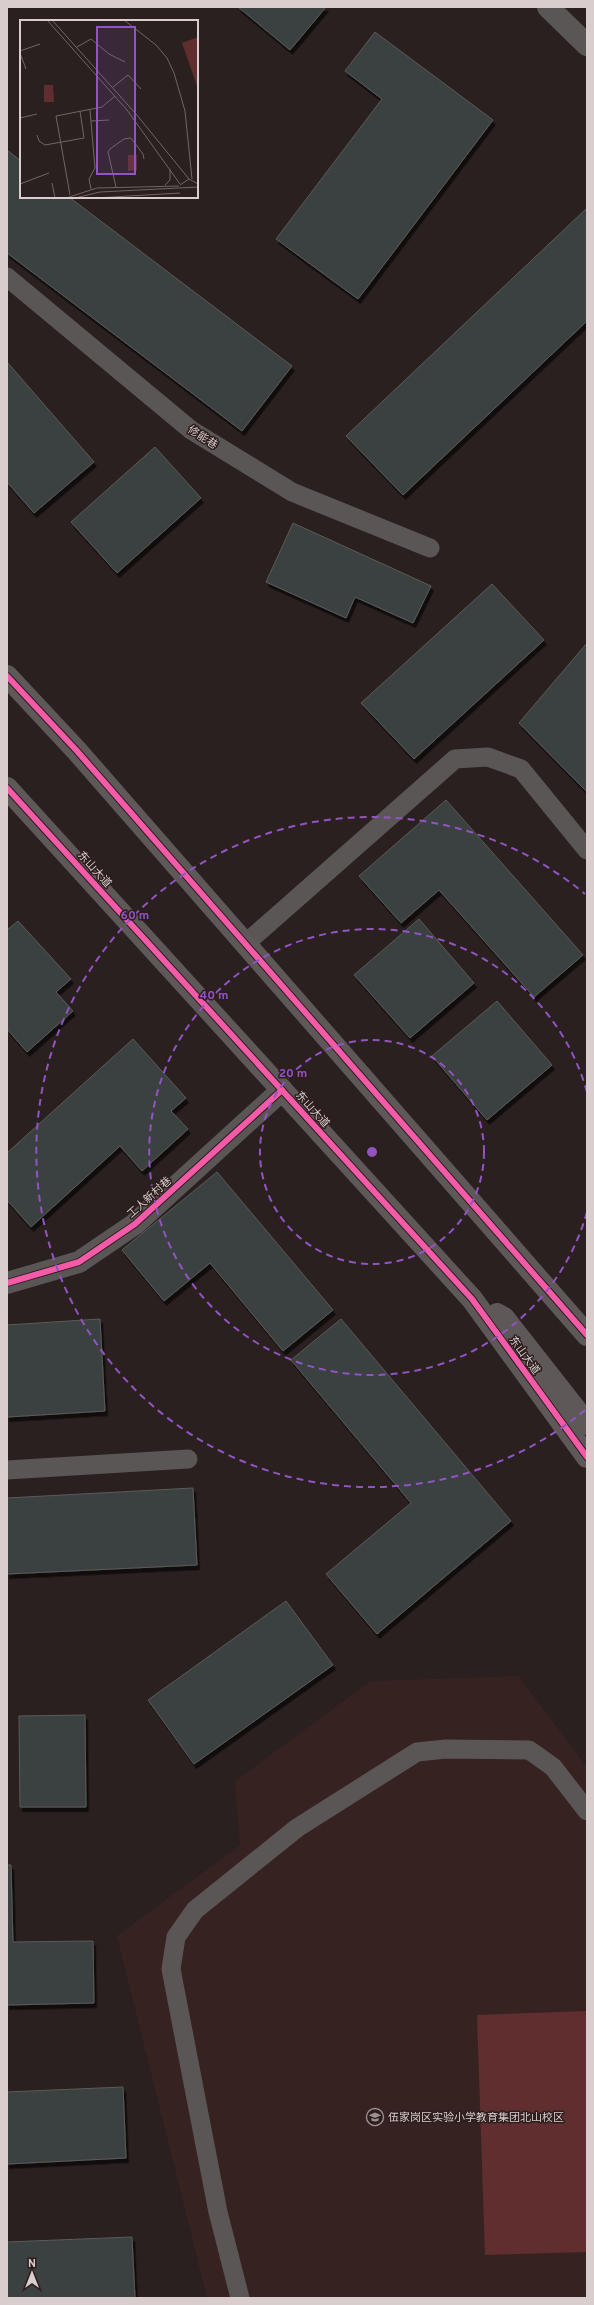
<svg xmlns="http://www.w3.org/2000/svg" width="594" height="2305" viewBox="0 0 594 2305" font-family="Overpass,'Noto Sans SC',sans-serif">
	<defs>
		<filter id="shadow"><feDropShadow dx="2.5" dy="4.5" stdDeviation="0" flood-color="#0009"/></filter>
	</defs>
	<rect width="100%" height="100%" fill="#2a2020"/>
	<path fill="#372222" d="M518,1676L587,1767V2298H207L117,1936L240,1845L235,1781L371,1681Z"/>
	<path fill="#602e2f" d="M587,2011V2252L485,2255L477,2015Z"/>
	<g fill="#3b403f" stroke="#5b5b5a" filter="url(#shadow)">
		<path d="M238,7H326L290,50Z"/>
		<path d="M375,32L493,120L358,299L276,239L382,99L345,71Z"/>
		<path d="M7,150L21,161V197H69L292,366L242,431L7,253Z"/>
		<path d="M587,208V321L403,495L346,436Z"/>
		<path d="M7,362L94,462L34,513L7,482Z"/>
		<path d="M155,447L201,498L117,573L71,522Z"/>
		<path d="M293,523L431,586L413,623L355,597L346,618L266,582Z"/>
		<path d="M492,584L544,640L414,759L361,703Z"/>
		<path d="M587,643V792L519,723Z"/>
		<path d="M446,800L583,955L534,997L439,890L401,923L359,876Z"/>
		<path d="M419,919L474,983L410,1038L354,975Z"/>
		<path d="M18,921L71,979L56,992L73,1011L27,1052L7,1029V930Z"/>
		<path d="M497,1001L552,1065L487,1120L432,1056Z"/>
		<path d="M133,1039L186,1098L171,1111L188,1129L142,1171L120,1146L31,1227L7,1200V1153Z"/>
		<path d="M217,1172L333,1310L283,1351L210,1263L164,1301L122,1250Z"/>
		<path d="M100,1319L105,1411L7,1417V1325Z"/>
		<path d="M341,1319L511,1521L377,1634L326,1574L411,1503L291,1360Z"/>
		<path d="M193,1488L197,1565L7,1574V1498Z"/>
		<path d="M286,1601L333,1665L194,1764L148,1700Z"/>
		<path d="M85,1715L86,1807H20L19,1716Z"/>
		<path d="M7,1865H11L13,1942L93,1941L94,2003L7,2005Z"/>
		<path d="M123,2087L126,2158L7,2164V2092Z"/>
		<path d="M132,2237L135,2298H7V2242Z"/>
	</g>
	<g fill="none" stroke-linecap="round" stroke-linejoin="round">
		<g stroke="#5b5656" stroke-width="19">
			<path d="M7,277L191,430L292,492L430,548"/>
			<path d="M245,944L455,759L488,757L521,769L587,850"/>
			<path d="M7,1470L188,1459"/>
			<path d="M240,2298L218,2212L171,1969L176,1937L195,1910L297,1828L417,1752L446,1749L529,1750L553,1767L587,1811"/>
		</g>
		<g stroke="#5b5656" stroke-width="22">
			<path d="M548,7L587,45"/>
			<path d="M7,1283L79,1262L135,1224L282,1090"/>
		</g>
		<g stroke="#5e5858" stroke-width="22">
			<path d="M7,676L77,751L587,1335"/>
			<path d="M7,788L472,1299L587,1457"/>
			<path d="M497,1314L504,1318L587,1424"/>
		</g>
		<g stroke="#2d1d1d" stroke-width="8">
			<g id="cycleway">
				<path d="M7,676L77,751L587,1335"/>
				<path d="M7,788L472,1299L587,1457"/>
				<path d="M7,1283L79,1262L135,1224L282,1090"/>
			</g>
		</g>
		<use href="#cycleway" stroke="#f35aa7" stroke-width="6"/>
	</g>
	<g fill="none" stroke="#9254c2" stroke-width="2" stroke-dasharray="7 5">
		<circle cx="372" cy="1152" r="112"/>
		<path d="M587 1212A223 223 0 1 1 587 1092"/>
		<path d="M585 1410A335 335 0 1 1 585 894"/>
	</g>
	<defs>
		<g id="school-ring" transform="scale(0.9)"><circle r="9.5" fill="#2d1d1d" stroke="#9c9190" stroke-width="1.5"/><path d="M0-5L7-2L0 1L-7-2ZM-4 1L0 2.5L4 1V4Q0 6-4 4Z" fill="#9c9190"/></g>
	</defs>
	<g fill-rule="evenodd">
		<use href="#school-ring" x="375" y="2117"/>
	</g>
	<g text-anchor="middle" stroke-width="3" stroke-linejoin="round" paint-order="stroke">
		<g font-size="11" fill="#d9cecd" stroke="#2d1d1d">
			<text transform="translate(203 437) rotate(33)" y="4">修能巷</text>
			<text transform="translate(95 869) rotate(48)" y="4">东山大道</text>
			<text transform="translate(313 1109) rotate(48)" y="4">东山大道</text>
			<text transform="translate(149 1197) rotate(-42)" y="4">工人新村巷</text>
			<text transform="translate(525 1355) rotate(54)" y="4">东山大道</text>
		</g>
		<g font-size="11" fill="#d9cecd" stroke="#2d1d1d" text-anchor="start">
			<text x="388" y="2121">伍家岗区实验小学教育集团北山校区</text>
		</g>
	</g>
	<g transform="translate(20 20)">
		<rect width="178" height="178" fill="#2a2020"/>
		<path d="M178,17V69L162,23ZM24,65H33L34,82H24ZM108,135H117V150L108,151Z" fill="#602e2f"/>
		<path fill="none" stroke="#706665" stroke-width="1" d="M27,0L107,90L160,164M32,0L116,94L169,159M104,0L136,25L147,38L154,53L165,91L172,159M57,27L71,19L89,34L105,42M0,31L20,24M0,33L6,49M93,67L108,55L121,69M70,90L75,148L69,159L71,169M60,91L64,118M0,98L17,94M71,101L89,100M17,115L19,121L25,125L64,118M32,163L35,178M0,164L29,153M145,165L150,160V149M160,165L169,159L178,164M96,167L88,132L90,129L104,119L111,118L123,134L124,139M50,175L36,96L82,87L95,76M46,178L77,168L159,166M55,178L80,172L178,167M75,178L160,173"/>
		<path fill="#9254c2" fill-opacity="0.15" stroke="#9254c2" stroke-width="2" d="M77,7H115V154H77Z"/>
		<rect width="178" height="178" fill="none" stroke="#d9cecd" stroke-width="2"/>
	</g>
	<circle cx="372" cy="1152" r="6" fill="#9254c2" stroke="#2d1d1d" stroke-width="2"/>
	<g font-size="12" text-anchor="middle" font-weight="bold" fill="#9254c2" stroke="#2d1d1d" stroke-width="3" stroke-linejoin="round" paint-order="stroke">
		<text x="135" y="919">60 m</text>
		<text x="214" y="999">40 m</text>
		<text x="293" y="1077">20 m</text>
	</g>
	<rect width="594" height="2305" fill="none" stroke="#d9cecd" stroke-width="16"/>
	<g transform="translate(32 2273)" stroke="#2d1d1d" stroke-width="3" paint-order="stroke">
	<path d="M0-3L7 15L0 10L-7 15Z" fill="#d9cecd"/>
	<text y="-6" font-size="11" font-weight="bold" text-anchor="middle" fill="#d9cecd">N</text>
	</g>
</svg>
